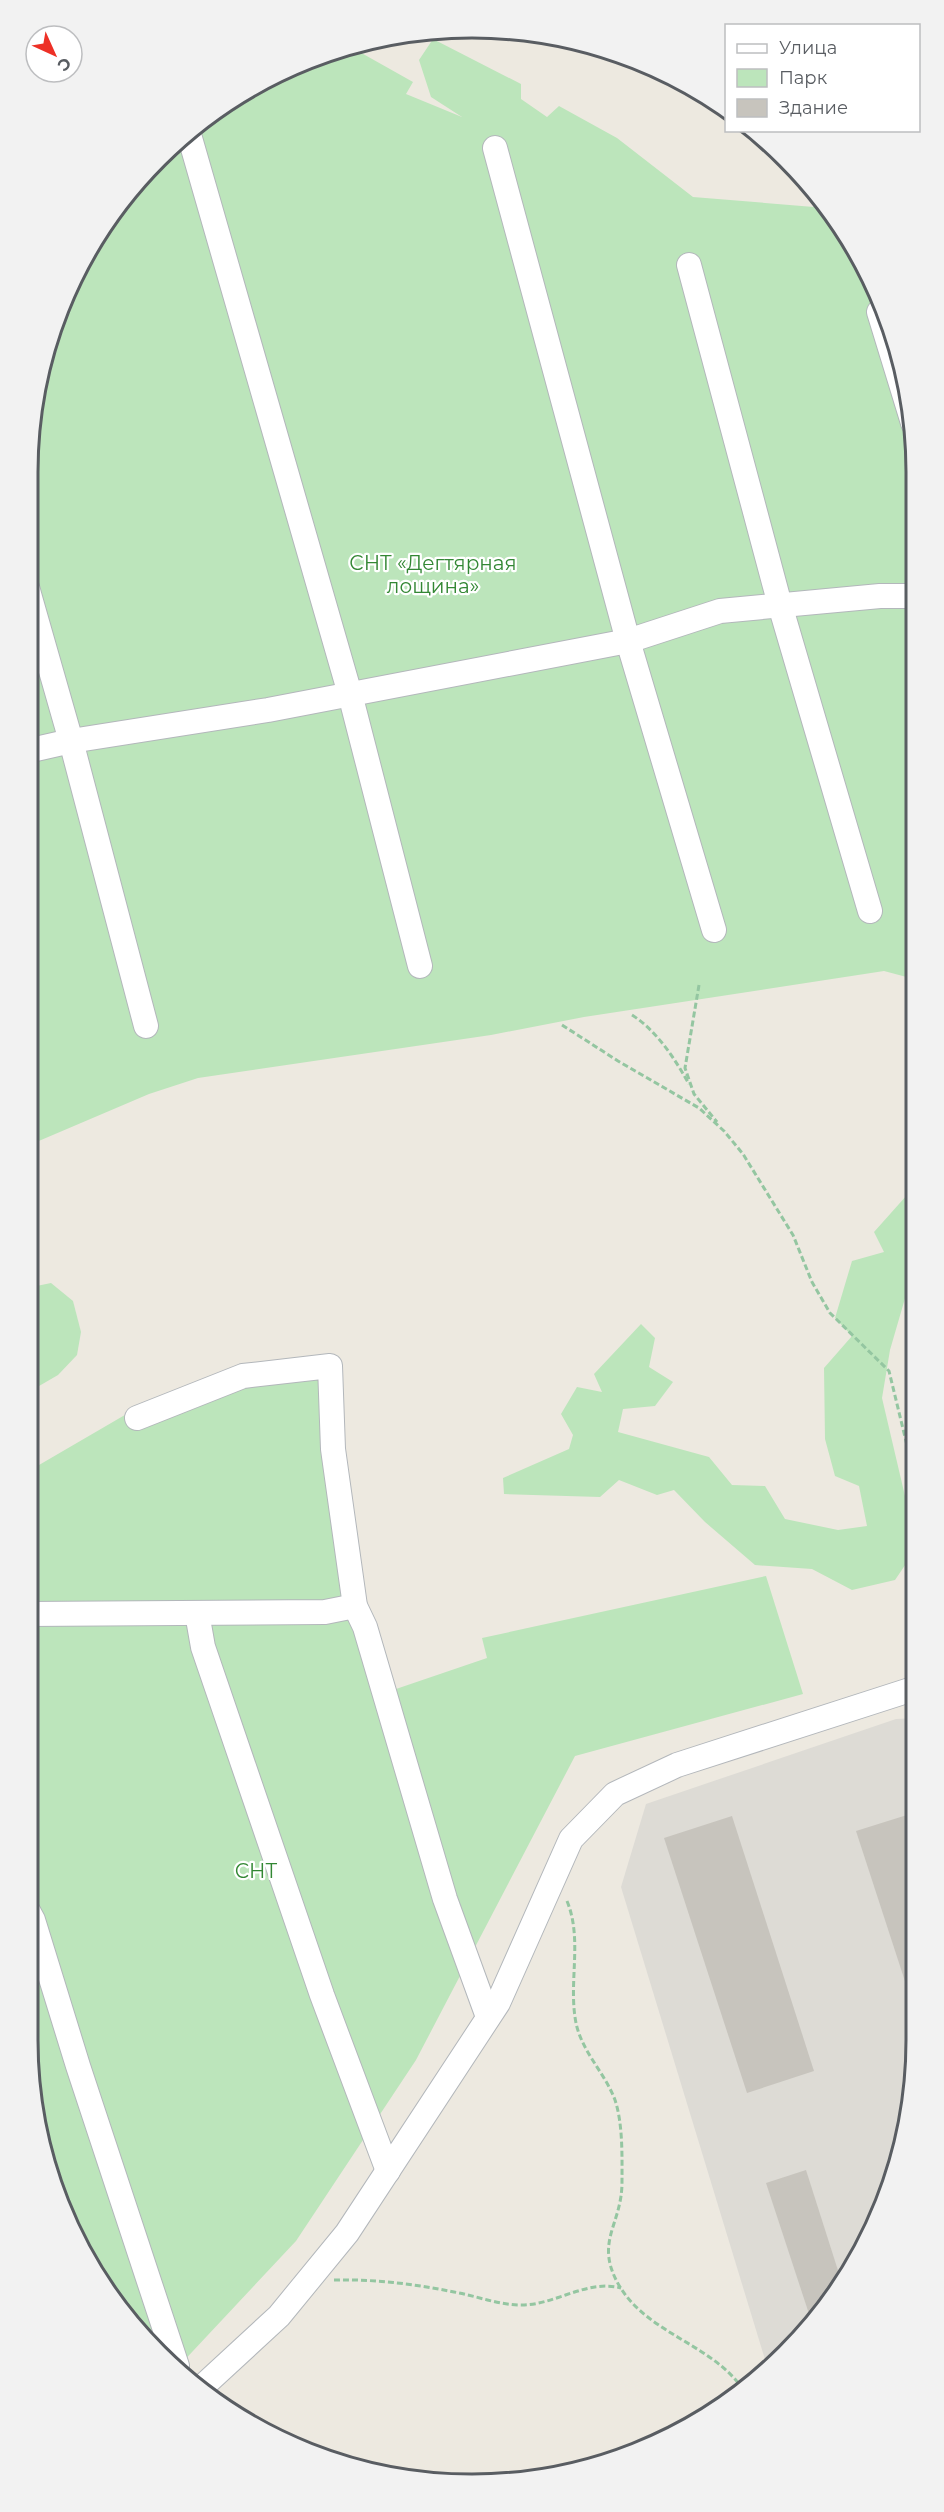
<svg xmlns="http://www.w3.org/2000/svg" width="944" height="2512" viewBox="0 0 944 2512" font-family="Montserrat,sans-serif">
	<rect width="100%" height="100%" fill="#ede9e0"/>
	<path fill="#dddbd5" d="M916,1718L917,2040L902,2156L871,2237L825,2311L767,2366L621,1887L646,1804L896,1719Z"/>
	<g fill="#bce5bb">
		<path d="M433,39L521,84V99L547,117L559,106L617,138L693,197L826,208L871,275L913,414L914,979L884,971L584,1017L491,1035L198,1078L149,1094L27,1146V472L42,356L73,275L119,201L179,137L250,86L329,51L349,46L413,82L406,94L462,117L431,97L419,60Z"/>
		<path d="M915,1191V1264L890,1350L882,1398L916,1543V1549L895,1580L852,1590L812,1569L755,1565L705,1522L674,1490L657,1495L619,1480L600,1497L504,1494L503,1478L569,1449L573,1435L561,1414L577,1387L602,1392L594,1374L641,1324L655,1338L649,1367L673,1382L655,1406L623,1409L618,1432L709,1457L732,1485L765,1486L785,1519L838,1530L867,1526L859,1486L835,1476L825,1439L824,1368L852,1336L835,1318L852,1261L884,1252L874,1232L907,1195Z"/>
		<path d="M51,1283L73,1301L81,1332L77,1355L58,1375L27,1393V1288Z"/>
		<path d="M338,1357L344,1450L365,1602L396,1689L487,1658L482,1638L766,1576L803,1694L575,1756L416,2060L296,2241L178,2367L137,2333L86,2262L51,2183L27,2040V1472L142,1405L243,1365Z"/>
	</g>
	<g fill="#c7c4bd">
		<path d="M907,1815L917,1845V2009H914L856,1831Z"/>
		<path d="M732,1816L814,2071L747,2093L664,1838Z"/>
		<path d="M806,2170L842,2283L825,2311L812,2323L766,2183Z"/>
	</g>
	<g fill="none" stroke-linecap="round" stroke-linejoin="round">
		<g stroke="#b3b7bb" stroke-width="26">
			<g id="minor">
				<path d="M188,131L350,694L420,966"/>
				<path d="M495,148L628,641L714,930"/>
				<path d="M689,265L780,605L870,911"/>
				<path d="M879,312L913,423"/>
				<path d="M27,587L71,741L146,1026"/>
				<path d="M27,751L71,741L268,710L628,641L720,611L880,596H914"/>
				<path d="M137,1418L243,1376L330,1366L333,1449L355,1606L365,1627L445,1899L488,2017"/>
				<path d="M197,1613L203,1647L322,1995L388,2171"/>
				<path d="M27,1614L325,1612L355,1606"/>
				<path d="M27,1909L33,1920L78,2066L177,2366"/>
				<path d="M202,2387L279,2316L347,2233L498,2003L571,1839L615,1794L677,1765L916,1688"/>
			</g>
		</g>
		<g stroke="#94c6a1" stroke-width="3" stroke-dasharray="6 3" stroke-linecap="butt">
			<path d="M699,985L685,1068L694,1094L717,1122"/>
			<path d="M632,1015C657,1031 675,1059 689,1084"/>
			<path d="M562,1025L618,1061L699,1108L724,1131L743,1154L793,1235L812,1282L830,1313L889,1371L913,1470L916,1475"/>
			<path d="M907,1669L916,1654"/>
			<path d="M567,1901C583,1940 568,1982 576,2023C582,2052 605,2073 615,2100C623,2124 622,2157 622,2182C622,2226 593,2242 620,2287C649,2334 711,2344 742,2388"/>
			<path d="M334,2280C374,2279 415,2284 454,2292C477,2296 498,2305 522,2305C555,2305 587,2279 621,2288"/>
		</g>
		<use href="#minor" stroke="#fff" stroke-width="24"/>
	</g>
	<g text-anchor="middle" stroke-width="4.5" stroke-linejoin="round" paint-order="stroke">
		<g font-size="20" fill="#338734" stroke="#fff">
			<text x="433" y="570">СНТ «Дегтярная<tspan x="433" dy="23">лощина»</tspan></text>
			<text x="256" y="1878">СНТ</text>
		</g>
	</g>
	<path d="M0 0H944V2512H0ZM472 38H472A434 434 0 0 1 906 472V2040A434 434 0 0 1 472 2474H472A434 434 0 0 1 38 2040V472A434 434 0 0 1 472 38Z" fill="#f2f2f2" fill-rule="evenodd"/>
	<path fill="none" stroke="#595d62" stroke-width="3" d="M472 38H472A434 434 0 0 1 906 472V2040A434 434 0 0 1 472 2474H472A434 434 0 0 1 38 2040V472A434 434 0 0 1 472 38Z"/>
	<rect x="725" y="24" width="195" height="108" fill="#ffffff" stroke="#bdbec0" stroke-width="1.5"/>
	<rect x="737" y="44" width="30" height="9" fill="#ffffff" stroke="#bdbec0" stroke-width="1.5"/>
	<text x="779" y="54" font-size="18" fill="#595d62">Улица</text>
	<rect x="737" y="69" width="30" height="18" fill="#bce5bb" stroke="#bdbec0" stroke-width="1.5"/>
	<text x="779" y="84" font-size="18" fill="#595d62">Парк</text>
	<rect x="737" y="99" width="30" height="18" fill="#c7c4bd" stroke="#bdbec0" stroke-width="1.5"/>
	<text x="779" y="114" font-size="18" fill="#595d62">Здание</text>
	<g transform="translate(54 54) rotate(135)"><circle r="28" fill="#ffffff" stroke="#bdbec0" stroke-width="1.5"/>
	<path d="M0-4.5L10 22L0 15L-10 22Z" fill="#ed3026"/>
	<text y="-9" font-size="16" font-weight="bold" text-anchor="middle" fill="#595d62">С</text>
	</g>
</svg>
